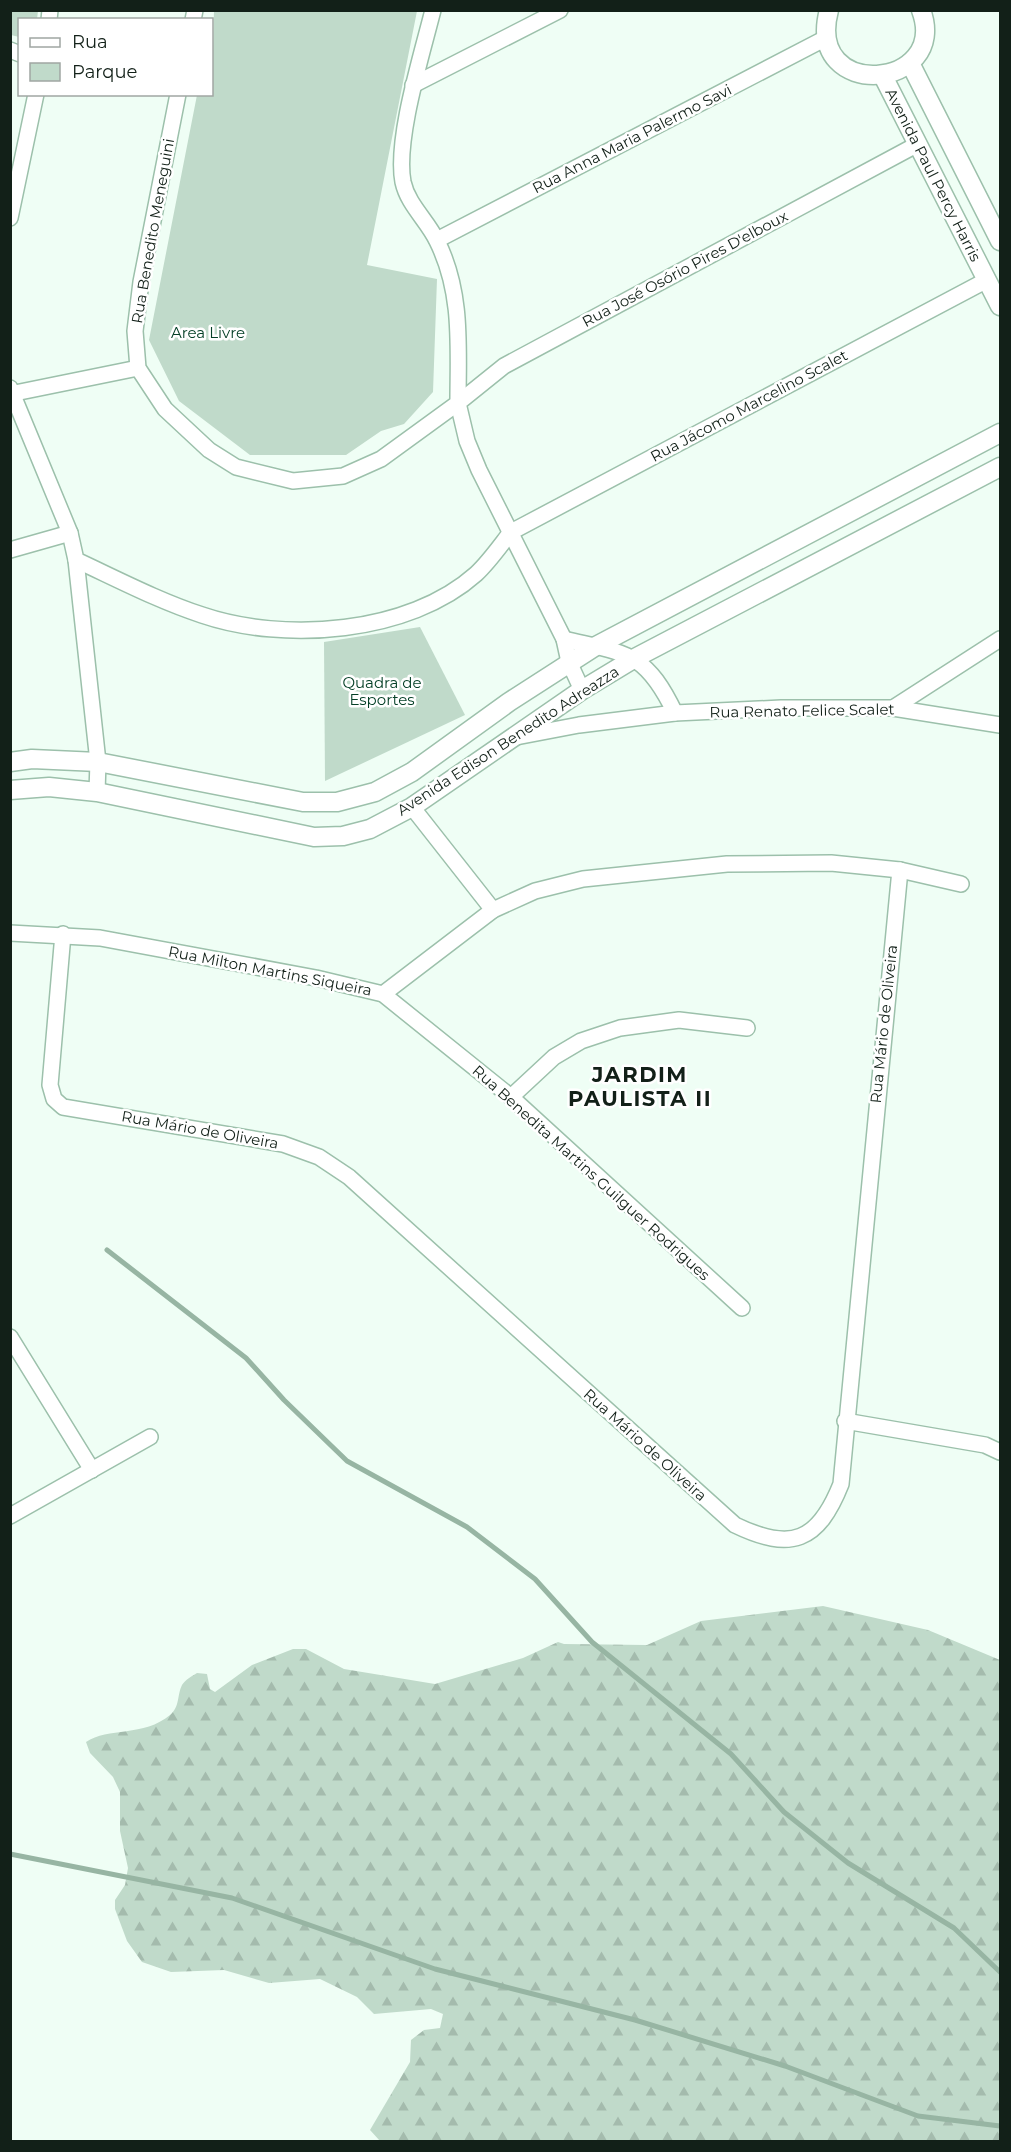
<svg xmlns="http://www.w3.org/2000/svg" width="1011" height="2152" viewBox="0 0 1011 2152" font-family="Montserrat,sans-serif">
	<defs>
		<pattern id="forest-firs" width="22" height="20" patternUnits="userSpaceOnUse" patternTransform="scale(1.5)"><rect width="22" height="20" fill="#c0daca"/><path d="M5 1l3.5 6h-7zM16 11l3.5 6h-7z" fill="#a4bbad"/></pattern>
	</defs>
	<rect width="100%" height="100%" fill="#effef5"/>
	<path fill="url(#forest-firs)" d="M823,1606L928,1630L1000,1660V2141H380L370,2130L410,2062L411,2040L424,2030L440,2028L443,2014L431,2009L374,2014L357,1997L320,1979L269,1983L224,1970L171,1972L142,1962L127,1941L115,1909V1900L125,1885L128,1868L120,1831V1792L113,1777L90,1753L86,1742C108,1727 144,1737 170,1715C180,1707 177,1695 182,1685C185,1680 192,1676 197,1673L207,1674L210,1689L215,1692L252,1665L293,1649H306L344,1669L435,1684L523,1658L558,1642L564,1644L647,1645L701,1621Z"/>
	<g fill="#c0daca">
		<path d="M214,10L417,11L367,265L437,279L433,392L404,424L381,431L346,455H250L179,401L149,340L197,95L212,94Z"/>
		<path d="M10,11H38L37,19L20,20L19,37L11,35Z"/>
		<path d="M420,627L465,715L325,781L324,642Z"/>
	</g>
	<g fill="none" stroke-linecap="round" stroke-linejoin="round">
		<g stroke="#97b5a3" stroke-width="5">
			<path d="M107,1250L246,1358L284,1400L347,1461L467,1527L535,1579L592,1642L731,1754L784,1812L848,1863L954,1928L1000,1972"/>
			<path d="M10,1854L232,1898L435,1969L635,2020L785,2066L918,2116L1000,2126"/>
		</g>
		<g stroke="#9cc0ab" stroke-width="18">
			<g id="minor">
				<path d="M49,20L50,10"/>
				<path d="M193,20L195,10"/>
				<path d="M10,50L20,54"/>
				<path d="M413,85L560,10"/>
				<path d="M178,94L141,282L135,331L138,368L165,409L209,450L236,467L293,481L343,476L381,459L458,403C458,347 463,293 437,241C427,220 408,205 403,182C395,140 422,54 433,10"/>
				<path d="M10,218L36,94"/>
				<path d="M437,240L826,38"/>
				<path d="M10,388L70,533L76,560C117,579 159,601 202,615C284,643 409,634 476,574C489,562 500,546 511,532L987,280"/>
				<path d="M10,394L138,368"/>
				<path d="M10,550L70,533"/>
				<path d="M76,560L98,762L97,792"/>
				<path d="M564,639C627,654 645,651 675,713"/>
				<path d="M582,690L569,662L564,639L479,470L467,441L458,403L504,366L918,144"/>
				<path d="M893,708L1000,639"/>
				<path d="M516,737L579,725L675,713L781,708H893L1000,725"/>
				<path d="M412,807L493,910"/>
				<path d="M10,933L100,938L316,978L383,994L511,1097L742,1308"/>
				<path d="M63,934L50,1085L54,1099L63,1107L283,1144L319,1157L349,1177L735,1525C791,1552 818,1542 841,1484L900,870"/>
				<path d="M383,994L493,910L535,891L583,879L727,864L831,863L900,870L961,884"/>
				<path d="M511,1097L554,1057L581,1041L620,1028L679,1020L747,1028"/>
				<path d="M10,1337L92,1470"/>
				<path d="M845,1421L985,1445L1000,1452"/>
				<path d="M10,1516L150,1437"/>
			</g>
		</g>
		<g stroke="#9cc0ab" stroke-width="21">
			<g id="tertiary">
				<path d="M829,10C804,103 951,90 921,10"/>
				<path d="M910,63L1000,241"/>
				<path d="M883,76L1000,306"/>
				<path d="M10,762L32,759L98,762L303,802H337L375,792L412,772L509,702L596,646L1000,433"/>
				<path d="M10,790L49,787L97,792L314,837L343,836L370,829L412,807L582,690L635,658L1000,467"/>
			</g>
		</g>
		<use href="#minor" stroke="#fff" stroke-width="15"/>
		<use href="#tertiary" stroke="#fff" stroke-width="18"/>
	</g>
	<g text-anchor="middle" stroke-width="5" stroke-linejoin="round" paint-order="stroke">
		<g font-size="15" fill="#122018" stroke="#fff">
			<text transform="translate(632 139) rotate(-27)" y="5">Rua Anna Maria Palermo Savi</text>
			<text transform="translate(933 175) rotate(63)" y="5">Avenida Paul Percy Harris</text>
			<text transform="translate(153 231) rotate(-80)" y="5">Rua Benedito Meneguini</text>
			<text transform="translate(685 269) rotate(-28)" y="5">Rua José Osório Pires D'elboux</text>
			<text transform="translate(749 406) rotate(-28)" y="5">Rua Jácomo Marcelino Scalet</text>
			<text transform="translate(802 711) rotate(-1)" y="5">Rua Renato Felice Scalet</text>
			<text transform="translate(508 741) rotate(-33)" y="5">Avenida Edison Benedito Adreazza</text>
			<text transform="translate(270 971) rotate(11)" y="5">Rua Milton Martins Siqueira</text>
			<text transform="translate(884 1024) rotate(-84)" y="5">Rua Mário de Oliveira</text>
			<text transform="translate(200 1130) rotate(10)" y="5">Rua Mário de Oliveira</text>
			<text transform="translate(591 1173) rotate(42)" y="5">Rua Benedita Martins Guilguer Rodrigues</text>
			<text transform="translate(645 1445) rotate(42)" y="5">Rua Mário de Oliveira</text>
		</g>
		<g font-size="15" fill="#054027" stroke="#fff">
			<text x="208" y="338">Area Livre</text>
			<text x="382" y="688">Quadra de<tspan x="382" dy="17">Esportes</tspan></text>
		</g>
		<g font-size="21" font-weight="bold" letter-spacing="1.5" fill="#122018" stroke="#fff">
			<text x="640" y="1082">JARDIM<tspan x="640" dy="24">PAULISTA II</tspan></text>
		</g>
	</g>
	<rect width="1011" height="2152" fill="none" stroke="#122018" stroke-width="24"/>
	<rect x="18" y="18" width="195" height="78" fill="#ffffff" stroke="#a0a6a3" stroke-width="1.5"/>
	<rect x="30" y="38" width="30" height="9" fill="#ffffff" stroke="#a0a6a3" stroke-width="1.5"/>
	<text x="72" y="48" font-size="18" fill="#122018">Rua</text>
	<rect x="30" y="63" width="30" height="18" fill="#c0daca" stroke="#a0a6a3" stroke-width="1.5"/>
	<text x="72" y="78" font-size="18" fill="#122018">Parque</text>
</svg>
